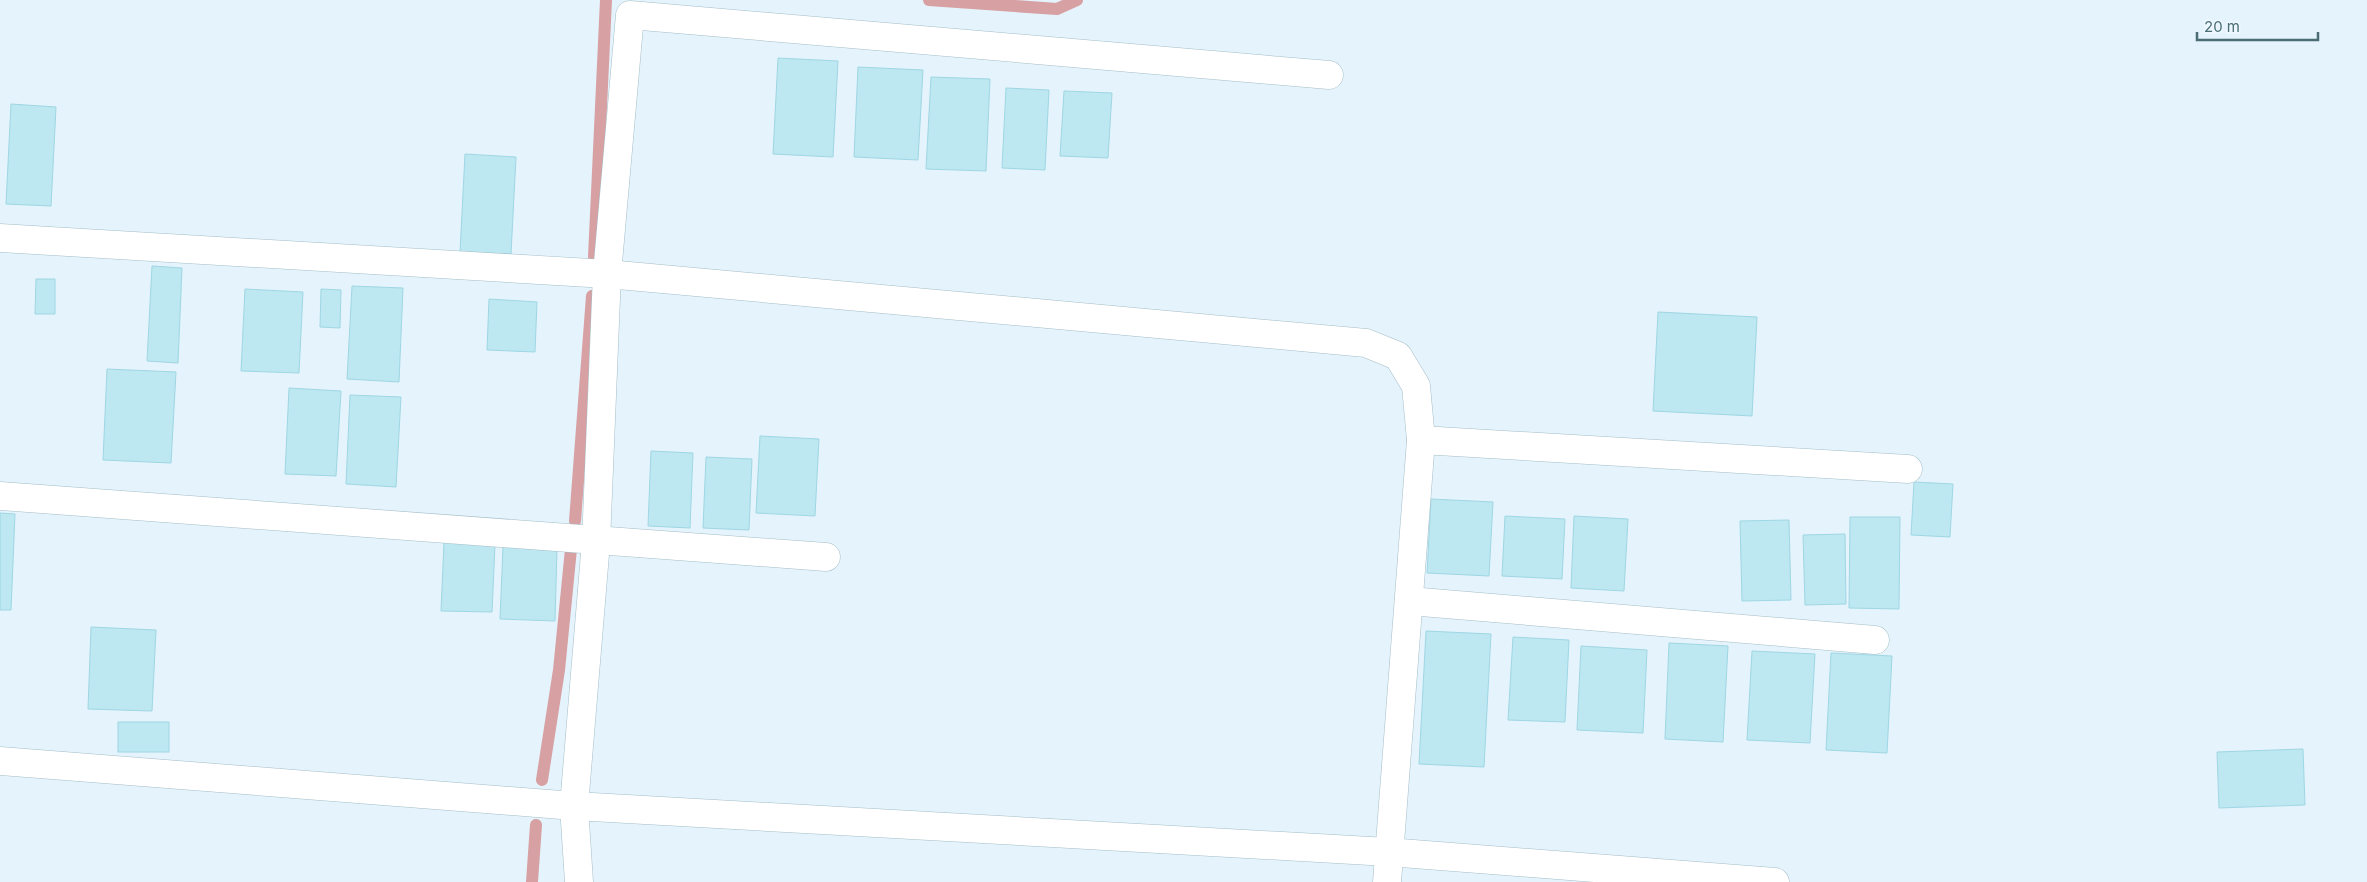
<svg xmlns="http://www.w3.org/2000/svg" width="2367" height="882" viewBox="0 0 2367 882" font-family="Inter,sans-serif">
	<rect width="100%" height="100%" fill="#e5f3fc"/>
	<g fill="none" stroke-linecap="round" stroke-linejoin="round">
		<g stroke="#d7a0a3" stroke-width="12">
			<path d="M929,0L1057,9L1077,0"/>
			<path d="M594,257L606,0"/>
			<path d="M575,521L592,296"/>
			<path d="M542,780L559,670L571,549"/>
			<path d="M532,882L536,825"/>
		</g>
	</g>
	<g fill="#bde7f1" stroke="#9ed7e3">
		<path d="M778,58L838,61L833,157L773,154Z"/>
		<path d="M858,67L923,70L918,160L854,157Z"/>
		<path d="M931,77L990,79L986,171L926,169Z"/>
		<path d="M1006,88L1049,90L1045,170L1002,168Z"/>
		<path d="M1064,91L1112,93L1108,158L1060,156Z"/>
		<path d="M11,104L56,107L51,206L6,204Z"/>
		<path d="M465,154L516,157L511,254L460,252Z"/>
		<path d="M152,266L182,268L178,363L147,361Z"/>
		<path d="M36,279H55V314H35Z"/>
		<path d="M352,286L403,288L399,382L347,379Z"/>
		<path d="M245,289L303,292L299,373L241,371Z"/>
		<path d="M321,289L341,290L340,328L320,327Z"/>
		<path d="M489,299L537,302L535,352L487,350Z"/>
		<path d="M1658,312L1757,317L1752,416L1653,411Z"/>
		<path d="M107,369L176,372L171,463L103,460Z"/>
		<path d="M289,388L341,391L336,476L285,474Z"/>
		<path d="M350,395L401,397L396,487L346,484Z"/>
		<path d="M760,436L819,439L815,516L756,513Z"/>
		<path d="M651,451L693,453L690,528L648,526Z"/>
		<path d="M706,457L752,459L749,530L703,528Z"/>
		<path d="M1914,482L1953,484L1950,537L1911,535Z"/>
		<path d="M1431,499L1493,502L1489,576L1427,573Z"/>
		<path d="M0,513L15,514L11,610H0Z"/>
		<path d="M1505,516L1565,519L1562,579L1502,576Z"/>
		<path d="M1574,516L1628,519L1624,591L1571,588Z"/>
		<path d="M1850,517H1900L1899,609L1849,608Z"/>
		<path d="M1789,520L1791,600L1742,601L1740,521Z"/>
		<path d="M1845,534L1846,604L1805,605L1803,535Z"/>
		<path d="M444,542L495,544L492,612L441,611Z"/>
		<path d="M503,547L557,548L555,621L500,619Z"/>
		<path d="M91,627L156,630L152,711L88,709Z"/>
		<path d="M1426,631L1491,634L1484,767L1419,764Z"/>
		<path d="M1513,637L1569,640L1565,722L1508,720Z"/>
		<path d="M1669,643L1728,646L1723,742L1665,739Z"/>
		<path d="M1581,646L1647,650L1643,733L1577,730Z"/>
		<path d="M1752,651L1815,654L1810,743L1747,740Z"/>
		<path d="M1831,653L1892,656L1887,753L1826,750Z"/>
		<rect x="118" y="722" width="51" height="30"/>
		<path d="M2303,749L2305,805L2219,808L2217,752Z"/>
	</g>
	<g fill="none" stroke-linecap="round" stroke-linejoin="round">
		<g stroke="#a4bec7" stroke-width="29">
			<g id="minor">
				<path d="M0,238L607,274L1366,343L1398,356L1416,386L1421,440L1387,882"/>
				<path d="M1421,440L1908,469"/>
				<path d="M0,496L826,557"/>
				<path d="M1409,601L1875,640"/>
				<path d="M0,761L574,806L1388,852L1775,882"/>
				<path d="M579,882L574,806L596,542L607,274L630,15L1329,75"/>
			</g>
		</g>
		<use href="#minor" stroke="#fff" stroke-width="28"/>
	</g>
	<path d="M2197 32v8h121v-8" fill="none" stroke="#4b6e75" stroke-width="2.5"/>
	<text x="2204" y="32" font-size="15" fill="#4b6e75" stroke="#ecf7ff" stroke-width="4" paint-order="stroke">20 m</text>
</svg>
